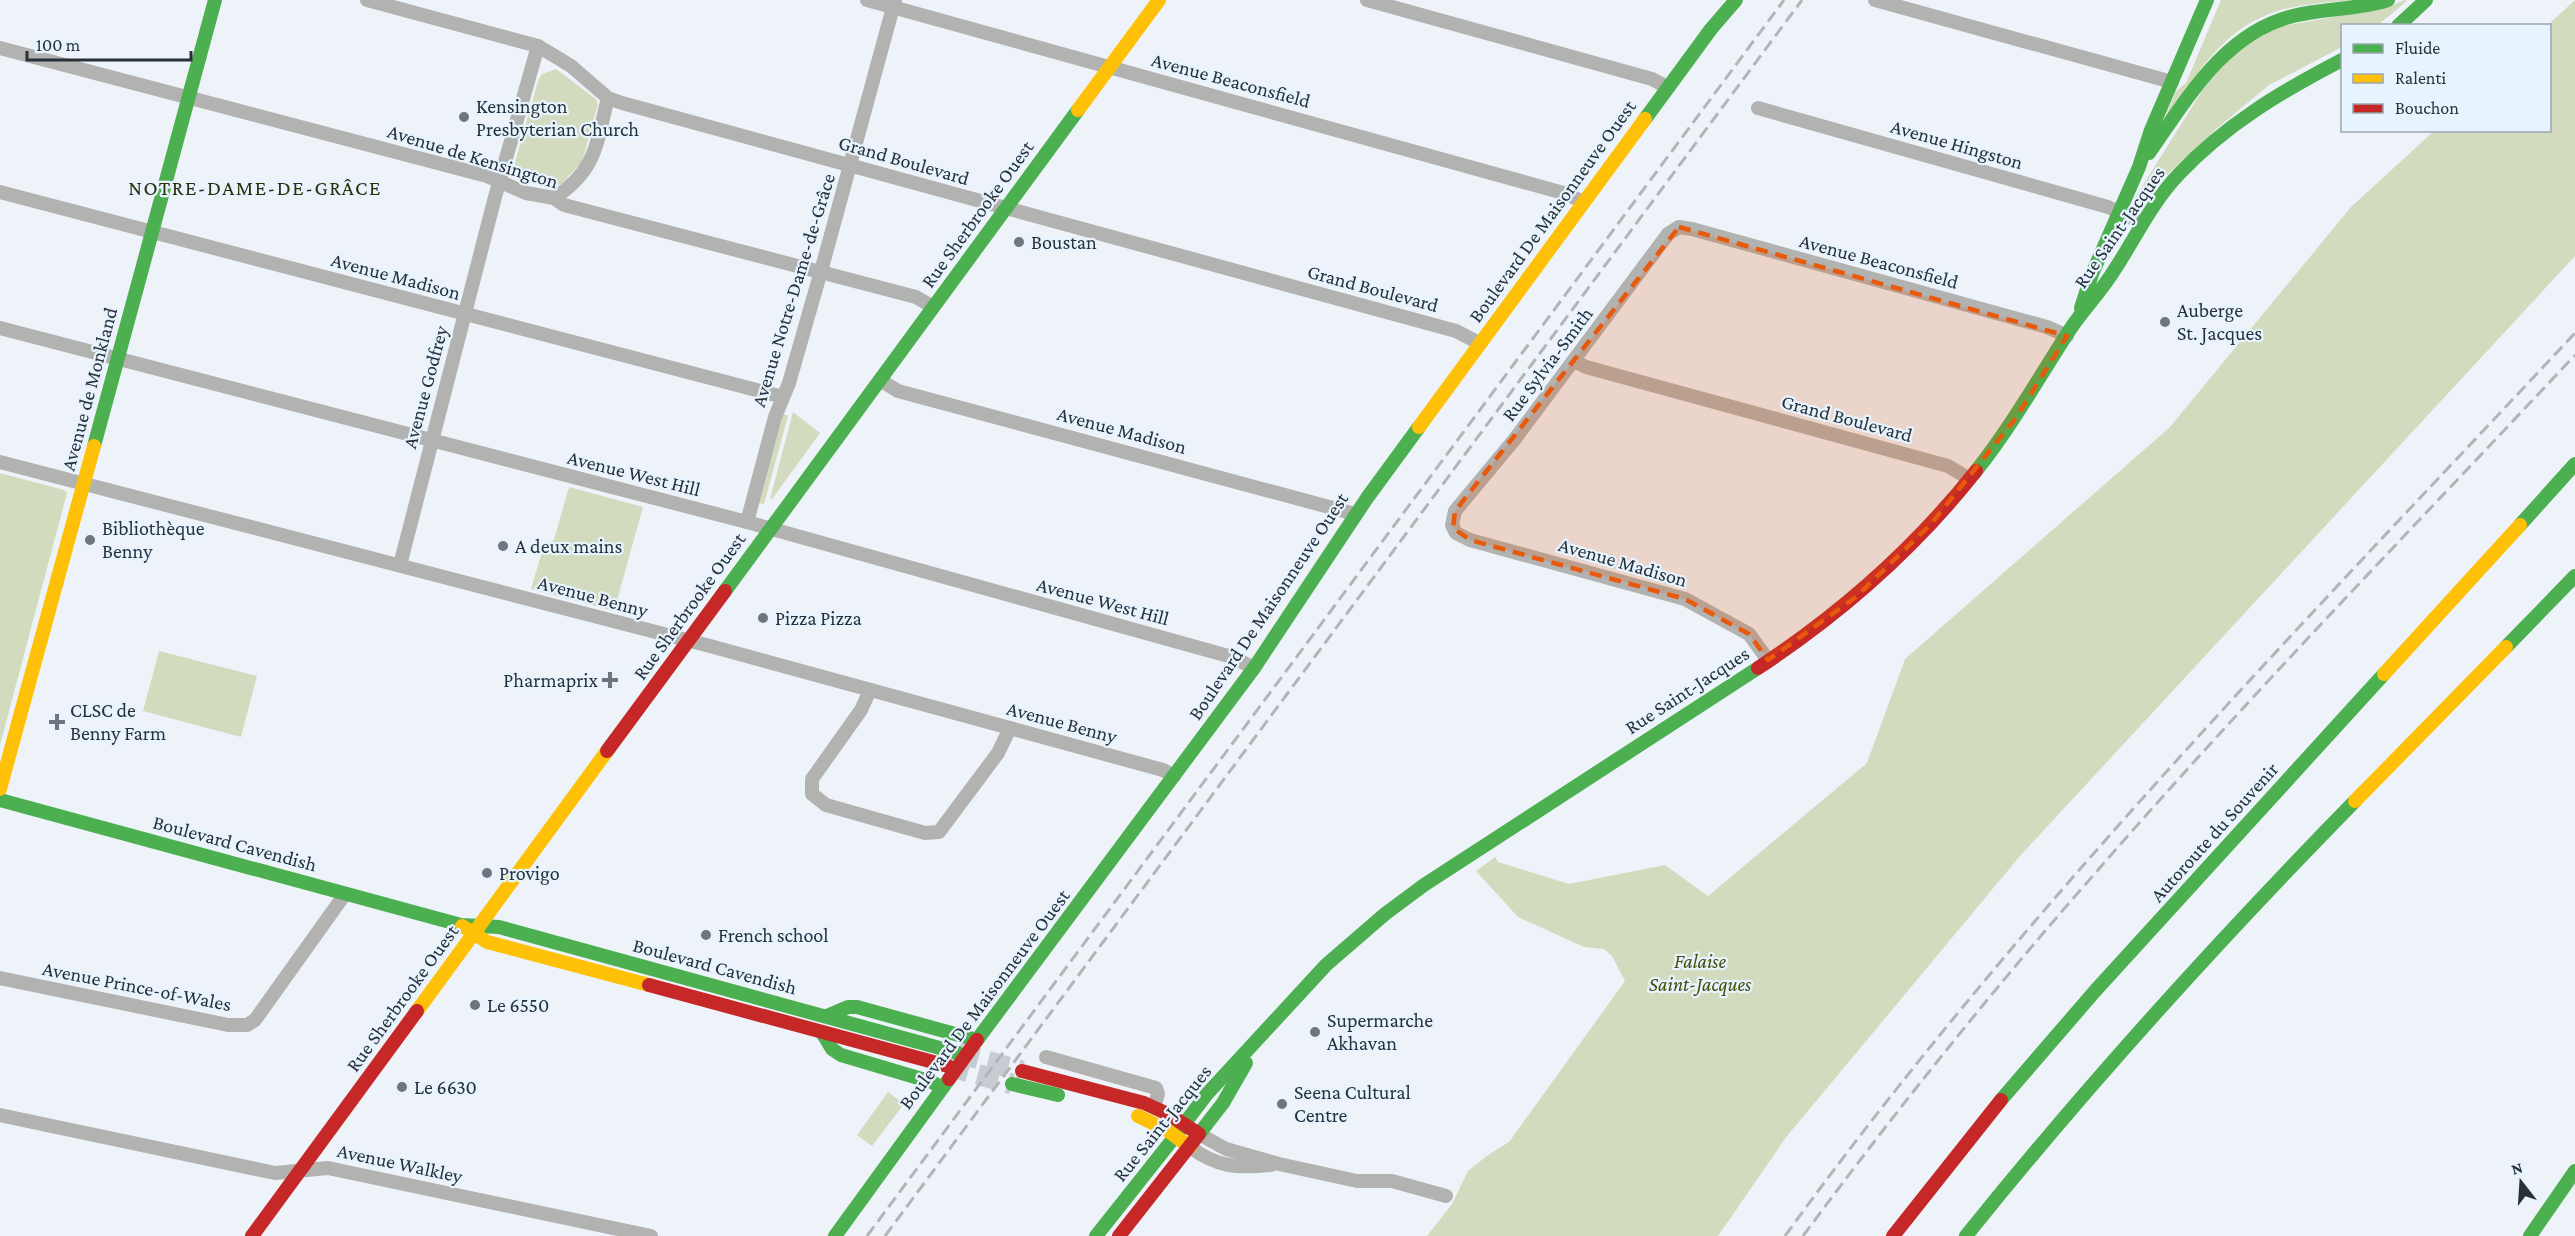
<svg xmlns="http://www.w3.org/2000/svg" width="2575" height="1236" viewBox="0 0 2575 1236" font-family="'Crimson Pro',serif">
	<rect width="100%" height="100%" fill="#edf3f9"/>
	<g fill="#d3dbbe">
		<path d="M2221,0H2358C2334,2 2309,3 2285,9C2220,25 2190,84 2157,136L2176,91L2186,83Z"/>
		<path d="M2404,0L2407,1L2378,25L2342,26V47L2269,85L2215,130L2137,203L2133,201L2207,83L2233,53L2278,27L2389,7Z"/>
		<path d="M2575,0V256L2020,856L1787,1136L1718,1236H1427L1452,1204L1468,1171L1488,1155L1509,1142L1625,981L1612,956L1604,949L1584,947L1518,917L1476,871L1495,857L1498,862L1569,884L1665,865L1708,896L1867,763L1905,659L2170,427L2351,207L2434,131L2550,130L2548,25Z"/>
		<path d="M556,69L596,99L598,104L582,162L561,184L555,186L522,177L515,171V162L538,81L542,74Z"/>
		<path d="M793,412L820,433L772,499H770Z"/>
		<path d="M783,414L788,416L764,504L759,503Z"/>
		<path d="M0,473L64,490L67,493L0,745Z"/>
		<path d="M569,487L643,507L614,611L531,589L544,545L554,540Z"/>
		<path d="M159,651L257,676L241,737L143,711Z"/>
		<path d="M888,1092L904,1104L872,1146L857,1135Z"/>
	</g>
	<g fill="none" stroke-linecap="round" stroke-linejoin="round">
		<g stroke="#c6ccd2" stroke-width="21" stroke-dasharray="21 10" stroke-linecap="butt">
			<path d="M958,1053L1022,1071"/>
			<path d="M948,1066L1012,1084"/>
		</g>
		<g stroke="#b2b2b1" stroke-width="14">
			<path d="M367,0L538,46L571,66L608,98L622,103L1456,331L1479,343"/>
			<path d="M867,0L1567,194L1583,202"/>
			<path d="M1367,0L1652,79L1667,87"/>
			<path d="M1875,0L2172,82"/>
			<path d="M0,48L487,176L526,193L554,198L564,205L916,297L933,307"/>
			<path d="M1758,108L2108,207L2142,223"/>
			<path d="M0,192L783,397"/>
			<path d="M554,198C597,170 596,144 608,98"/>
			<path d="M0,328L747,522L1232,657L1254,668"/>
			<path d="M1574,361L1586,367L1948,466L1968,478"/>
			<path d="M880,380L898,391L1355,514"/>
			<path d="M0,462L710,646L1163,770L1174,776"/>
			<path d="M747,522L775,417L789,383L823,264L895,0"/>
			<path d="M400,565L495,197L538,46"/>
			<path d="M1768,660L1749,634L1685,599L1470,540L1456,533L1452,525L1455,511L1514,440L1668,234L1679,227L1692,229L2047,327L2067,336"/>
			<path d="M870,690L861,710L812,779V794L826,805L925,833L939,832L998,753L1010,728"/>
			<path d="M0,978L228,1025H247L255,1020L345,894"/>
			<path d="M1046,1057L1156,1088L1158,1094L1154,1107"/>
			<path d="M0,1115L275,1173L328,1168L651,1236"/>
			<path d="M1199,1134L1226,1149L1279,1164L1357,1181H1392L1446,1196"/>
			<path d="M1190,1147C1218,1168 1238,1168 1271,1165"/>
		</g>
		<g stroke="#4caf50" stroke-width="14">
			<path d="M2398,26L2426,0"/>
			<path d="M1645,119L1711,29L1736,0"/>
			<path d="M2149,153C2187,99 2224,33 2293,16C2324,8 2357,10 2388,0"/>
			<path d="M2081,308L2092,274L2139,167L2151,130L2207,0"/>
			<path d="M94,446L215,0"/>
			<path d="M1976,471C2011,427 2038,379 2069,331C2083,309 2102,291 2115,269C2136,237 2152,202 2179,174C2225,125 2282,91 2342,60"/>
			<path d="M2520,525L2575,464"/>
			<path d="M725,591L1078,110"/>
			<path d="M2506,647L2575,576"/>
			<path d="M0,800L461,925L480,926"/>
			<path d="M480,926L499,927L958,1053"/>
			<path d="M827,1016L848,1007H857L977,1040"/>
			<path d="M823,1034L832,1049L841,1055L932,1082L942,1088"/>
			<path d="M977,1040L1254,668L1367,498L1419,427"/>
			<path d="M1012,1084L1058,1095"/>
			<path d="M2001,1100L2095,991L2384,674"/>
			<path d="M1184,1124L1207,1094L1326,965L1385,914L1424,885L1758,668"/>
			<path d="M1199,1134L1223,1103L1246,1063"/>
			<path d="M835,1236L949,1079"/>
			<path d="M1096,1236L1184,1125"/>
			<path d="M1966,1236C2088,1084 2219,940 2355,801"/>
			<path d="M2530,1236L2575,1171"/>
		</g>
		<g stroke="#ffc107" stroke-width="14">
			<path d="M1078,110L1159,0"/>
			<path d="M1419,427L1645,119"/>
			<path d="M2384,674L2520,525"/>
			<path d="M607,751L474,933L487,942L649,985"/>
			<path d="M0,789L94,446"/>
			<path d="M2355,801L2506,647"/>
			<path d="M417,1011L474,933L462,926"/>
			<path d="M1138,1116L1167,1130L1190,1147"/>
		</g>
		<g stroke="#c62828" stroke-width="14">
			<path d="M1758,668C1840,614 1915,548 1976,471"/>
			<path d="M607,751L725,591"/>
			<path d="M649,985L948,1066"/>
			<path d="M1022,1071L1144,1103L1168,1114L1199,1134L1119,1236"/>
			<path d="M252,1236L417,1011"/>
			<path d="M1893,1236L2001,1100"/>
		</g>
		<g stroke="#b2b5b6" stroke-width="3" stroke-dasharray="12 6" stroke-linecap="butt">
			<path d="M867,1236L1784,0"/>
			<path d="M885,1236L1802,0"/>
			<path d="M1785,1236C2020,912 2302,625 2575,333"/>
			<path d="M1803,1236C1894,1113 1990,993 2091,878C2247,698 2413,528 2575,355"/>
		</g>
		<path stroke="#c62828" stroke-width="14" d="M949,1079L977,1040"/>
	</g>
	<path fill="#e8590c" fill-opacity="0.2" stroke="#e8590c" stroke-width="4.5" stroke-dasharray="12 8" stroke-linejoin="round" d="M1679,227L2067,336L2016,418L1931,524L1856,597L1768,660L1749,634L1685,599L1470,540L1453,528L1455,511Z"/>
	<g fill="#6e757c" stroke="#e7f4ff" stroke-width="2">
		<circle cx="464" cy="117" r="6"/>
		<circle cx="1019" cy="242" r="6"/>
		<circle cx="2165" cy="322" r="6"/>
		<circle cx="90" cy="540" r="6"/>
		<circle cx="503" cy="546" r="6"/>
		<circle cx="763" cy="618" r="6"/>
		<path d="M607 671h6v6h6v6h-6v6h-6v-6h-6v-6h6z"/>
		<path d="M54 713h6v6h6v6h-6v6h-6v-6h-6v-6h6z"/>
		<circle cx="487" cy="873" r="6"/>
		<circle cx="706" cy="935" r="6"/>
		<circle cx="475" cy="1005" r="6"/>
		<circle cx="1315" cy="1032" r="6"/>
		<circle cx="402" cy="1087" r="6"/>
		<circle cx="1282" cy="1104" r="6"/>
	</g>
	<g text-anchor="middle" stroke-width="4.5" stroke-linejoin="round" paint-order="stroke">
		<g font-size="20" fill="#293138" stroke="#e7f4ff">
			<text transform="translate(1231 80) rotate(15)" y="7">Avenue Beaconsfield</text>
			<text transform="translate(1957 144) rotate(16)" y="7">Avenue Hingston</text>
			<text transform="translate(473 156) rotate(17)" y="7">Avenue de Kensington</text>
			<text transform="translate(904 160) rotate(16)" y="7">Grand Boulevard</text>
			<text transform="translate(1552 211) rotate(-54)" y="7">Boulevard De Maisonneuve Ouest</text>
			<text transform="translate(977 214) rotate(-54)" y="7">Rue Sherbrooke Ouest</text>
			<text transform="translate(2119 227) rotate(-55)" y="7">Rue Saint-Jacques</text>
			<text transform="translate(1879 261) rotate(15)" y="7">Avenue Beaconsfield</text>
			<text transform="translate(396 276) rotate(15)" y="7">Avenue Madison</text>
			<text transform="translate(1373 288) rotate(15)" y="7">Grand Boulevard</text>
			<text transform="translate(793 290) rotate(-73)" y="7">Avenue Notre-Dame-de-Grâce</text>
			<text transform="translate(1547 364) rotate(-53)" y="7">Rue Sylvia-Smith</text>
			<text transform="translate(425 387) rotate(-75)" y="7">Avenue Godfrey</text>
			<text transform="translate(89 389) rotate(-75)" y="7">Avenue de Monkland</text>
			<text transform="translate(1847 418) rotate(15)" y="7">Grand Boulevard</text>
			<text transform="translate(1122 430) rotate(15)" y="7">Avenue Madison</text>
			<text transform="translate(634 473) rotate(14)" y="7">Avenue West Hill</text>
			<text transform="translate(1623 562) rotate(16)" y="7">Avenue Madison</text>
			<text transform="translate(593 596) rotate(15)" y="7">Avenue Benny</text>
			<text transform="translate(1103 601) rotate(15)" y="7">Avenue West Hill</text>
			<text transform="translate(689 606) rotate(-54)" y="7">Rue Sherbrooke Ouest</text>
			<text transform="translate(1268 606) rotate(-56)" y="7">Boulevard De Maisonneuve Ouest</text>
			<text transform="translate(1687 690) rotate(-33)" y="7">Rue Saint-Jacques</text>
			<text transform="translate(1062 722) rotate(15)" y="7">Avenue Benny</text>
			<text transform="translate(2214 832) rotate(-48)" y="7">Autoroute du Souvenir</text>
			<text transform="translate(235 843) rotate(15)" y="7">Boulevard Cavendish</text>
			<text transform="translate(715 966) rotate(15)" y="7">Boulevard Cavendish</text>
			<text transform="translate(137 986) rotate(11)" y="7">Avenue Prince-of-Wales</text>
			<text transform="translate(402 998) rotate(-54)" y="7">Rue Sherbrooke Ouest</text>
			<text transform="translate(984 999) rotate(-53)" y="7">Boulevard De Maisonneuve Ouest</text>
			<text transform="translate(1162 1123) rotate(-51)" y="7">Rue Saint-Jacques</text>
			<text transform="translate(400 1163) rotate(12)" y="7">Avenue Walkley</text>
		</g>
		<g font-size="20" fill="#293138" stroke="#e7f4ff" text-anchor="start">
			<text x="476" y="113">Kensington<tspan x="476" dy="23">Presbyterian Church</tspan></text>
			<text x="1031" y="249">Boustan</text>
			<text x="2177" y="317">Auberge<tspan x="2177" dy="23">St. Jacques</tspan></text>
			<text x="102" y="535">Bibliothèque<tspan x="102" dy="23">Benny</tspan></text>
			<text x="515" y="553">A deux mains</text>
			<text x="775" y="625">Pizza Pizza</text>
			<text x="598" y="687" text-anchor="end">Pharmaprix</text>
			<text x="70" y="717">CLSC de<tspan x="70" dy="23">Benny Farm</tspan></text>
			<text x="499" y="880">Provigo</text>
			<text x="718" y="942">French school</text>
			<text x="487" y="1012">Le 6550</text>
			<text x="1327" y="1027">Supermarche<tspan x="1327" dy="23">Akhavan</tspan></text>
			<text x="414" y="1094">Le 6630</text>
			<text x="1294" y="1099">Seena Cultural<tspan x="1294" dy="23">Centre</tspan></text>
		</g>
		<g font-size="20" font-style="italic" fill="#454d05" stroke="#e7f4ff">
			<text x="1700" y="968">Falaise<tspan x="1700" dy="23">Saint-Jacques</tspan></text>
		</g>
		<g font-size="21" letter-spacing="1.5" fill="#2a2f06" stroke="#e7f4ff">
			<text x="255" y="195">NOTRE-DAME-DE-GRÂCE</text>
		</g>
	</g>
	<rect x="2341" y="24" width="210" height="108" fill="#e7f4ff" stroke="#9ba6af" stroke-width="1.5"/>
	<rect x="2353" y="44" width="30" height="9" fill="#4caf50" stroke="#9ba6af" stroke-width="1.5"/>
	<text x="2395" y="54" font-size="18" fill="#293138">Fluide</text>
	<rect x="2353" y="74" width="30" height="9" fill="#ffc107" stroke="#9ba6af" stroke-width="1.5"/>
	<text x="2395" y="84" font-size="18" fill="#293138">Ralenti</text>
	<rect x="2353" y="104" width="30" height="9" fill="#c62828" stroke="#9ba6af" stroke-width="1.5"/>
	<text x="2395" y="114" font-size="18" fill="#293138">Bouchon</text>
	<g transform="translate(2521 1182) rotate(343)" stroke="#e7f4ff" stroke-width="4.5" paint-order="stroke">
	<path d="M0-4.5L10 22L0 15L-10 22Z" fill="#293138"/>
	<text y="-9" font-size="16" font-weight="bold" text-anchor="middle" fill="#293138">N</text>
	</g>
	<path d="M27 51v9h164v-9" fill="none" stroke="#293138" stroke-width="3"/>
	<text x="36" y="51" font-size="18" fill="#293138" stroke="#e7f4ff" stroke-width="4.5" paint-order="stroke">100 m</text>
</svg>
